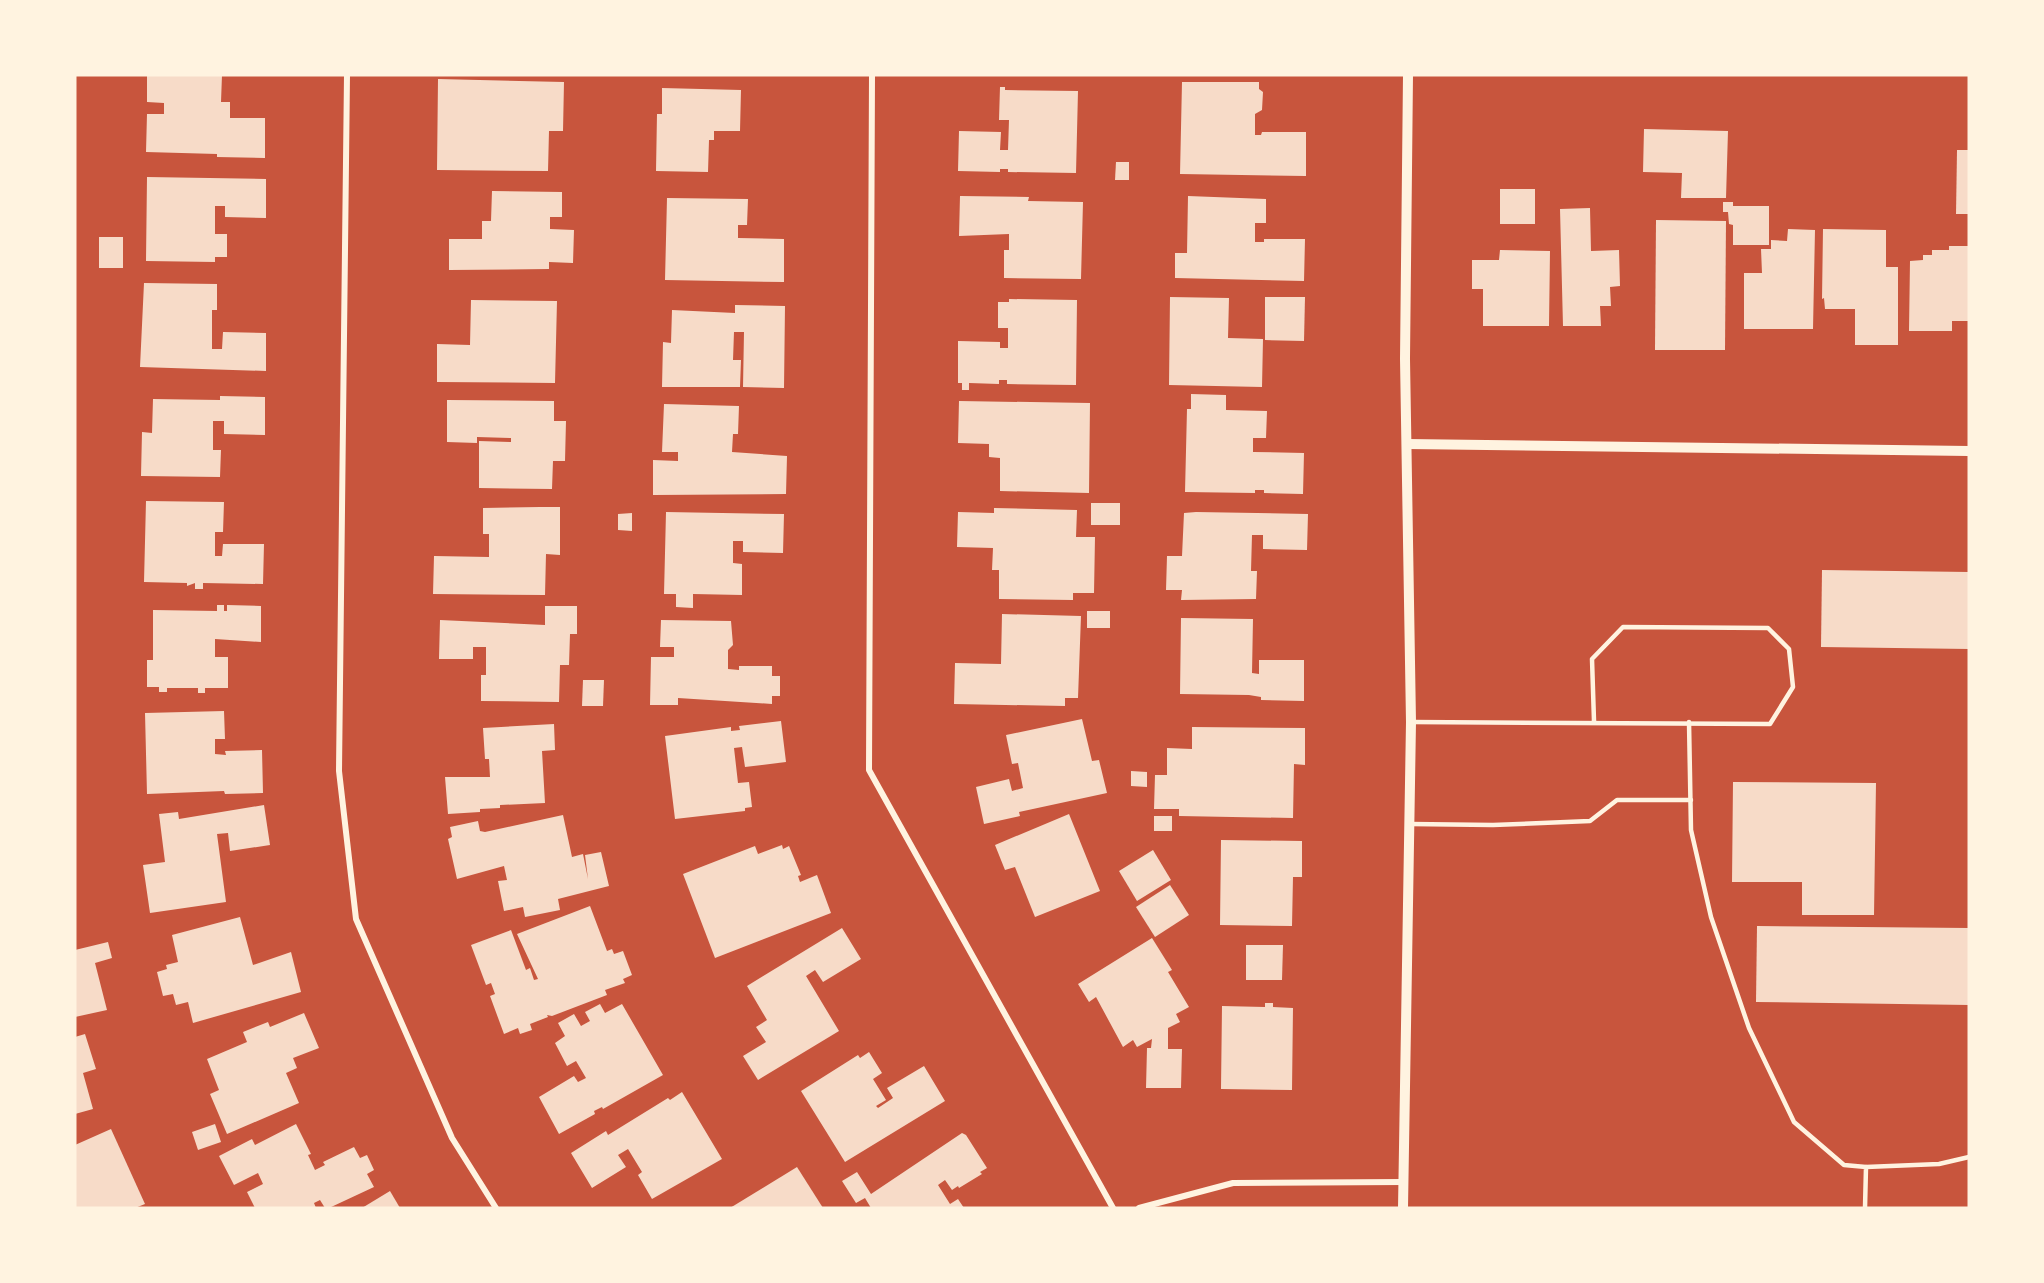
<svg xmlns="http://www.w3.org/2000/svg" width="2044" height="1283" viewBox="0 0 2044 1283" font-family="'Roboto Condensed',sans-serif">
	<rect width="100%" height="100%" fill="#c8553d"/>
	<g fill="#f7dbc8">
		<path d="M147,75H222L221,102H230V118H265V158L217,157V154L146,152L147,114H164V103L147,102Z"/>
		<path d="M438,79L564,82L563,131H549L548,171L437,170Z"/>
		<path d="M1182,82H1259V89L1263,92L1262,110L1255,114V135H1261L1262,132H1306V176L1180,174Z"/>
		<path d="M1000,87H1005V90L1078,91L1076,173L1008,172V169H1000V172L958,171L959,131L1001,132L1000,150H1008L1009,120H999Z"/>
		<path d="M662,88L741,90L740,131H714V140H709L708,172L656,171L657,114H662Z"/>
		<path d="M1644,129L1728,131L1726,198H1681L1682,173L1643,172Z"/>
		<path d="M1957,150H1969V214H1956Z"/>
		<path d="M1116,162H1129V180H1115Z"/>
		<path d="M147,177L266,179V218L225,217V206H215V234H227V257H215V262L146,261Z"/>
		<rect x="1500" y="189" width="35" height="35"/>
		<path d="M492,191L562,192V217H550V229L574,230L573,263L549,262V269L449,270V239H482V221H491Z"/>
		<path d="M960,196L1029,197L1028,201L1083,202L1081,279L1004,278V250H1009V234L959,236Z"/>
		<path d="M1188,196L1266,199V223H1255V242H1264V239H1305L1304,281L1175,278V253H1187Z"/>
		<path d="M667,198L748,199L747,225H738V238L784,239V282L665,280Z"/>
		<path d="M1723,202H1733V206H1769V245H1733V225L1729,224L1728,212H1723Z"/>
		<path d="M1590,208L1591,251L1619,250L1620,286L1610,287L1611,306H1600L1601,326H1563L1560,209Z"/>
		<path d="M1656,220L1726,221L1725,350H1655Z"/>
		<path d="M1788,229L1815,230L1813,329H1744V273H1762L1761,249H1771V240L1787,241Z"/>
		<path d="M1823,229L1886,230V267H1898V345H1855V309H1825L1824,298L1822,299Z"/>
		<rect x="99" y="237" width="24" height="31"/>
		<path d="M1949,246H1969V321H1952V331H1909L1910,261L1923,260V255H1932V250H1949Z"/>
		<path d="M1500,250L1550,251L1549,326H1483V289H1472V260H1499Z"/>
		<path d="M144,283L217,284V310H212V349H222L223,332L266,333V371L140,367Z"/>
		<path d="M1170,297L1229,298L1228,338L1263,339L1262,387L1169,385Z"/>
		<path d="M1265,297H1305L1304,341L1265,340Z"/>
		<path d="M1009,299L1077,300L1076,385L1007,384V380H999V384L969,383V390H962V383H958V341L1000,342V348H1008V328H998V302H1009Z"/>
		<path d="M471,300L557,301L555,383L437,382V344L470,345Z"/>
		<path d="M735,305L785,306L784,388L743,387L744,332H734L733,360H741L740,387H662L663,342L671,343L672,310L735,313Z"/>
		<path d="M1191,394L1226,395V410L1267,411L1266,438H1253V452L1304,453L1303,494L1264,493V490H1255V493L1185,492L1187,409H1191Z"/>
		<path d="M220,396L265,397V435L224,434V421H213V450H221L220,477L141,476L142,432L152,433L153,399L220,400Z"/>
		<path d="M447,400L554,401V421H566L565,461H553L552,489L479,488V441L511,442V438L477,437V443L447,442Z"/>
		<path d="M959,401L1090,403L1089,493L1000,491V458L989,457V444L958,443Z"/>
		<path d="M664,404L739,406L738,434H733L732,452L787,456L786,494L653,495V460L678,461V452H662Z"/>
		<path d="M146,501L224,502L223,532H215V556H222L223,544H264L263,584L203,583V589H195V583L187,586V583L144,582Z"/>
		<rect x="1091" y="503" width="29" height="22"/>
		<path d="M540,507H560V555L546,554L545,595L433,594L434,556L489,557V534H483V508Z"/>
		<path d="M994,508L1077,510L1076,537H1095L1094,593H1073V600L999,599V570H992L993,548L957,547L958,512L994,513Z"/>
		<path d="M666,512L784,514L783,553L743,552V541H733V563L742,564V595L693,594V608L676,607V594H664Z"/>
		<path d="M1196,512L1308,514L1307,550L1263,549V535H1252L1251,571H1257L1256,599L1181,600L1182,590H1166L1167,556H1182L1184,513Z"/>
		<path d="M632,513V531L618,530V514Z"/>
		<path d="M1822,570L1969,572V649L1821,647Z"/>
		<path d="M217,605H224V611H227V605L261,606V642L215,639V657H228V688H205V693H198V688H167V692H159V687H147V660H153V610L217,611Z"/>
		<path d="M545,606H577V634H570L569,665H560L559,702L481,701V675H486V647H473V659H439L440,620L545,625Z"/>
		<rect x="1087" y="611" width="23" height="17"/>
		<path d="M1002,614L1081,616L1078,698H1065V706L954,704L955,663L1001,664Z"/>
		<path d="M1181,618L1253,619L1252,673L1259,674V660H1304V701L1261,700V697L1249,695L1180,694Z"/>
		<path d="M661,620L731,621L733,645L728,650V669L739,670V666H772V676H780V696H772V704L678,698V705H650L651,657H674V647H660Z"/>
		<path d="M583,680H604L603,706H582Z"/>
		<path d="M224,711L225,739H215V754L226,755L225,751L262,750L263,793L225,794L224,791L147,794L145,713Z"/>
		<path d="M1082,719L1092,761L1099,760L1107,793L1019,812L1020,816L984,824L976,787L1009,779L1012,791L1023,788L1018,763L1012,764L1006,735Z"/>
		<path d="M781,721L786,762L745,767L742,747L734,748L738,783L749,782L752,807L745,808V811L675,819L665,736L731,727V731L740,730L739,726Z"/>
		<path d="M554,724L555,750L542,751L545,803L500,805V808L480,809V812L448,814L445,777H490L489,759H485L483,728Z"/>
		<path d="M1192,727L1305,728V765L1294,764L1293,818L1179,816V809H1154L1155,775H1167V748L1192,749Z"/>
		<path d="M1131,771L1147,772V787L1131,786Z"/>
		<path d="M1733,782L1876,783L1874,915H1802V882H1732Z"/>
		<path d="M264,805L270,845L230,851L228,833L217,834L226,902L150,913L143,865L165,862L159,814L178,812L179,819Z"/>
		<path d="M1069,814L1100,891L1035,917L1015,867L1005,870L995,845Z"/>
		<path d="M563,815L572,857L583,854L588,879L585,855L601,852L609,886L558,899L560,910L525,917L523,907L504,911L498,881L507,880L504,866L457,879L448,839L452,837L450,827L478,821L480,831L485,832Z"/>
		<rect x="1154" y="816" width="18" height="15"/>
		<path d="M1221,840L1302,841V877H1293L1292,926L1220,925Z"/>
		<path d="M782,845L783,849L789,846L801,875L798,876L800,882L817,875L831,913L715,958L683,874L755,846L758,854Z"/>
		<path d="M1153,850L1171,880L1137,901L1119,871Z"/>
		<path d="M1170,885L1189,915L1155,937L1136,907Z"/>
		<path d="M590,906L607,951L612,949L614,954L623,951L632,975L623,979L625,983L605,990L607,995L552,1016L547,1015L548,1017L530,1024L532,1030L520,1034L518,1028L504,1034L490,996L495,994L491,983L486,985L471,945L511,930L526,970L530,968L534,980L538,979L517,934Z"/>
		<path d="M240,917L253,965L291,952L301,992L193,1023L188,1002L176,1005L173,994L163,996L157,972L167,969L166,965L178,962L172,935Z"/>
		<path d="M1757,926L1969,928V1005L1756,1002Z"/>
		<path d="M842,928L861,959L823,982L815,970L806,976L839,1031L758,1080L743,1056L766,1042L756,1027L767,1020L747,986Z"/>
		<path d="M1152,938L1172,970L1168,972L1189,1007L1176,1014L1180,1022L1168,1028V1049H1182L1181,1088H1146L1147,1048H1151L1152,1039L1137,1047L1133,1040L1123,1047L1096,997L1089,1002L1078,984Z"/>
		<path d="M108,942L112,958L95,963L107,1010L75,1017V950Z"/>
		<path d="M1246,945H1283L1282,980H1246Z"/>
		<path d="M1265,1003H1273V1007L1293,1008L1292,1090L1221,1089L1222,1006L1265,1007Z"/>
		<path d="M600,1004L605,1013L622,1004L663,1075L603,1109L602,1107L594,1111L595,1114L559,1134L539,1097L574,1076L578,1082L586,1078L576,1061L567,1066L555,1043L565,1036L558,1023L574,1014L581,1026L590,1021L585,1012Z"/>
		<path d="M304,1013L319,1048L293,1058L297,1068L286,1073L299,1103L227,1134L210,1094L219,1090L207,1059L247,1042L243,1032L268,1022L270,1027Z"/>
		<path d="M85,1034L96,1069L83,1073L93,1109L75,1114V1037Z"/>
		<path d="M869,1052L882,1073L873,1079L886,1100L876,1106L878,1108L893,1098L887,1088L924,1066L945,1101L845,1162L801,1091L858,1055L860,1058Z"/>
		<path d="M682,1092L722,1159L652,1199L638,1175L642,1172L628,1149L618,1155L626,1167L592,1188L571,1153L606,1131L608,1135L668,1098L670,1100Z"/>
		<path d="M215,1124L221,1142L198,1150L192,1132Z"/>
		<path d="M296,1124L311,1154L308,1155L315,1170L325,1165L323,1162L354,1147L360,1158L367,1155L374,1170L367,1174L374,1187L329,1208H325L320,1200L314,1203L316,1208H255L247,1192L263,1184L258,1173L234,1185L219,1156L252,1139L255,1145Z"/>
		<path d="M111,1129L145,1204L135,1208H75V1145Z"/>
		<path d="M962,1133L966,1135L987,1168L980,1172L982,1174L959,1188L958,1186L952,1190L945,1180L938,1185L950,1204L958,1199L964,1208H871L865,1198L856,1203L842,1181L857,1172L871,1194Z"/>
		<path d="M797,1167L823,1208H730Z"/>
		<path d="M390,1191L400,1208H362Z"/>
	</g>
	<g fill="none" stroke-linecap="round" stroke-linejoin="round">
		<g stroke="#fff3e0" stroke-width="4.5">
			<path d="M1411,722L1770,724L1793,687L1789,649L1768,628L1623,627L1592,659L1594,721"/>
			<path d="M1689,722L1691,830L1711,917L1749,1028L1794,1122L1844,1165L1866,1167L1865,1208"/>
			<path d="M1410,824L1493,825L1590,821L1617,800H1691"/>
			<path d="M1866,1167L1939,1164L1969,1157"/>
		</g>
		<g stroke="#fff3e0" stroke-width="6">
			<path d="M347,75L339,771L356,919L452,1138L496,1208"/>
			<path d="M872,75L869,770L1113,1208"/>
			<path d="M1139,1208L1233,1183L1404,1182"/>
		</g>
		<g stroke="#fff3e0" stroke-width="10">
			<path d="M1407,444L1969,451"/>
			<path d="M1403,1208L1411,722L1405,359L1408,75"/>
		</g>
	</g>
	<rect width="2044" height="1283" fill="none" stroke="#fff3e0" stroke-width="153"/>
</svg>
